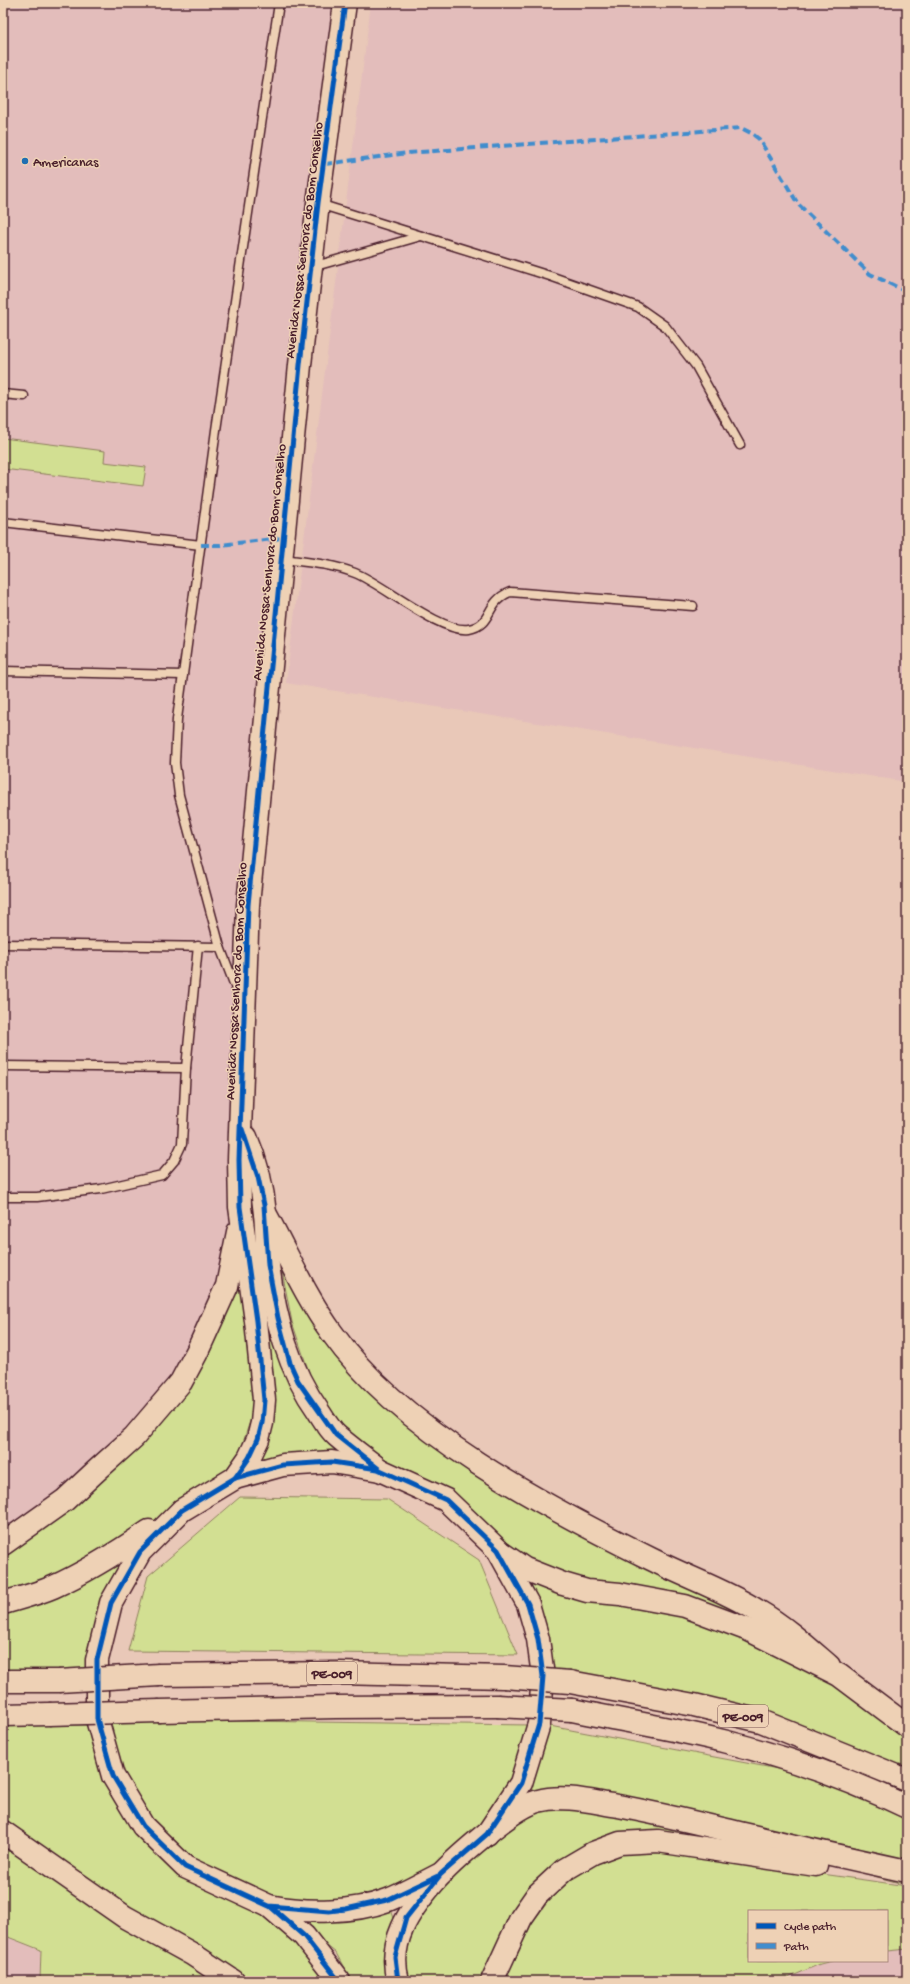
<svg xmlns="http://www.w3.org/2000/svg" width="910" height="1984" viewBox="0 0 910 1984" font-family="'Gochi Hand',sans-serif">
	<rect width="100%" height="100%" fill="#e9c8b8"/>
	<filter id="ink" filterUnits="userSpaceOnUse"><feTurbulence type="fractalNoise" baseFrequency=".025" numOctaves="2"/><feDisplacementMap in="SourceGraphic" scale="8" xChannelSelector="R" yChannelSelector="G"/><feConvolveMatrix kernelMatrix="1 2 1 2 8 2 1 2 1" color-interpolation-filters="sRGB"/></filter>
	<g filter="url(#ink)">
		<g fill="#e3bdbb">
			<path d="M3,3H345L300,365L241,1126V1217L181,1382L3,1544Z"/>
			<path d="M371,3H907V782L286,683Z"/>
			<path d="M3,1935L41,1950L40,1981H3Z"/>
			<path d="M907,1949V1981H781L820,1964L832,1961H887V1951Z"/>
		</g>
		<g fill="#d2df92" stroke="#8e7f5e" fill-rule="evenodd">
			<path d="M3,438L105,451L104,462L146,467L143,486L3,469Z"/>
			<path d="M239,1160L305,1390H315L292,1322L275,1235L299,1284L429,1428L708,1585L907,1726V1779L768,1715L543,1676L498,1550L542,1564L500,1546L370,1466L244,1475L261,1442Z"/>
			<path d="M241,1240L260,1390L239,1455L216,1484L65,1576L3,1596V1552L159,1419Z"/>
			<path d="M240,1497L387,1499L479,1560L518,1655L128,1651L148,1576Z"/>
			<path d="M140,1547L91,1672L3,1671V1608Z"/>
			<path d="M97,1719L530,1725L517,1769L482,1822L443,1872L487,1834L539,1724L863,1785L907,1807V1885L840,1867L659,1843L564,1870L483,1981H351L336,1953L279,1908L185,1867L113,1776ZM441,1875L400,1937L388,1900Z"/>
			<path d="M3,1725H92L138,1829L265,1911L339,1981H246L204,1954L117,1904L3,1826Z"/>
			<path d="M3,1839L222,1981H40L41,1950L3,1935Z"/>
			<path d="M653,1852L737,1862L907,1886V1949L887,1951V1911H749V1961H832L820,1964L781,1981H507L510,1969L532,1923L552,1896L580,1871L613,1855Z"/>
		</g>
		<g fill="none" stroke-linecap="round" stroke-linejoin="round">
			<g stroke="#4a1f2b" stroke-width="11">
				<g id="service">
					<path d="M319,204L550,276L638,307L665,326L696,366L740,445"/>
					<path d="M312,267L421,236"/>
					<path d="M3,394L24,396"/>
					<path d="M3,522L201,545"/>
					<path d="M283,559C307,562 332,564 355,573C381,583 442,634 469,629C493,625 485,602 510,592L693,606"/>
					<path d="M3,671L183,675"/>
					<path d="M3,944L220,947"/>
					<path d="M238,994L220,947L179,795L175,763L177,719L216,430L279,3"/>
					<path d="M3,1066L186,1068"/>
					<path d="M3,1197H37L101,1189L162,1175L174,1161L182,1144L186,1068L198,946"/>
				</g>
			</g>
			<g stroke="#4a1f2b" stroke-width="25">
				<g id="primary">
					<path d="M246,1137C256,1160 263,1189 265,1214C267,1231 266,1248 268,1265C275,1318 288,1369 319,1412C324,1420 330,1430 337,1436C351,1448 366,1459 380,1470"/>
					<path d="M265,1213C287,1253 305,1296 332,1333C402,1432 544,1506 651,1559C686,1577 725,1590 758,1611C784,1626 806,1646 829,1666"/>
					<path d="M235,1478L249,1458L258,1439L262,1423L264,1400L256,1321L240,1207L239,1160L248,905L300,365L318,203L345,3"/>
					<path d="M3,1544L65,1500L95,1472L134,1437L181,1382L197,1352L227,1286L238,1232"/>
				</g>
			</g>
			<g stroke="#4a1f2b" stroke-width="25">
				<g id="trunk">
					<path d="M500,1552L525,1569L563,1584L587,1591L620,1594L685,1606L749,1630L839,1675L907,1726"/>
					<path d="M3,1603C20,1598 37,1594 53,1587C87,1572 118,1552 149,1531"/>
					<path d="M159,1675L338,1673L504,1677"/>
					<path d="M3,1681H59"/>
					<path d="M570,1682L694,1705L761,1721L907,1780"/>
					<path d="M572,1710C624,1721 676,1729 727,1742C789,1758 849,1779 907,1807"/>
					<path d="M160,1711L335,1707L497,1706"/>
					<path d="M3,1715L49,1714"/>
					<path d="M3,1832L125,1917L192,1954L233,1981"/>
					<path d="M441,1874C424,1882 406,1893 388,1900C353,1913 306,1913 269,1906L185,1867L143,1826L113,1776L97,1719V1660L111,1603L140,1552L182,1510L235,1478L283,1465L332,1462L380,1470L446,1500L498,1550L528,1604L538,1639L543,1676L539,1724L521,1783L487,1834"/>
					<path d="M269,1906L304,1936L339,1981"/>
					<path d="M398,1981C387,1942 409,1911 433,1883C451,1862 512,1808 538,1801C564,1794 592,1802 618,1806C656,1813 693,1822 731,1831C789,1845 848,1858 907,1871"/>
					<path d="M492,1981L521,1918L537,1895L564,1870L593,1853L620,1843L658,1841L816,1865"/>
				</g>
			</g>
			<use href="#service" stroke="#eed1b5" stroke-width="8"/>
			<use href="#primary" stroke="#eed1b5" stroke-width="22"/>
			<use href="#trunk" stroke="#eed1b5" stroke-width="22"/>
			<g stroke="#4a1f2b" stroke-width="25" stroke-linecap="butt">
				<g id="trunk-bridge">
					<path d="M504,1677L570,1682"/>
					<path d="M59,1681L159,1675"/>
					<path d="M497,1706L572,1710"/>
					<path d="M49,1714L160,1711"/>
				</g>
			</g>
			<use href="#trunk-bridge" stroke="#eed1b5" stroke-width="22"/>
			<g stroke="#418dcd" stroke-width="4" stroke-dasharray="8 4" stroke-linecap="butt">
				<path d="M325,164L408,153L741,128L751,133L759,139L798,204L870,274L907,292"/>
				<path d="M201,545H220L282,538"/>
			</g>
			<g stroke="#eed1b5" stroke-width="8">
				<g id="cycleway">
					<path d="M242,1129L258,1177L264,1205L268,1265L278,1318L290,1363L298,1381L336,1435L380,1470L446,1500L498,1550L528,1604L538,1639L543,1676L539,1724L521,1783L487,1834L441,1874L406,1918L395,1957L398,1981"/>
					<path d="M378,1469L332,1462L283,1465L235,1478L182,1510L140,1552L111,1603L97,1660V1719L113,1776L143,1826L185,1867L269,1906L329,1911L346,1909L387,1900L438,1876"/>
					<path d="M235,1478L249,1458L258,1439L262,1423L264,1400L256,1321L240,1207L239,1160L248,905L300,365L318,203L345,3"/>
					<path d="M271,1907L304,1936L339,1981"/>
				</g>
			</g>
			<use href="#cycleway" stroke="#0057b8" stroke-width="5"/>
		</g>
	</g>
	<circle fill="#1f6fb2" stroke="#eed1b5" stroke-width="1.5" cx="25" cy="161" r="4"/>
	<g text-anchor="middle" stroke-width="3" stroke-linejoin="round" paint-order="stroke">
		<g fill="#eed1b5" stroke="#7b5454" stroke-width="1">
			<rect x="307" y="1662" width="50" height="22" rx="3"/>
			<rect x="718" y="1705" width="50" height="22" rx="3"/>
		</g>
		<g font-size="13" font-weight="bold" fill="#4a1f2b">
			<text x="332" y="1678">PE-009</text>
			<text x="743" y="1721">PE-009</text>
		</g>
		<g font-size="14" fill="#4a1f2b" stroke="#eed1b5" text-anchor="start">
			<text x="33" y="166">Americanas</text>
		</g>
		<g font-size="14" fill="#4a1f2b" stroke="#eed1b5">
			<text transform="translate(303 240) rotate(-83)" y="5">Avenida Nossa Senhora do Bom Conselho</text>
			<text transform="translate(268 562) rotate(-84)" y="5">Avenida Nossa Senhora do Bom Conselho</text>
			<text transform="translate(235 981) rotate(-87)" y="5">Avenida Nossa Senhora do Bom Conselho</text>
		</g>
	</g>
	<rect width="910" height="1984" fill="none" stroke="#eed1b5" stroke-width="16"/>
	<rect x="8" y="8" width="894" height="1968" fill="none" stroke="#4a1f2b" stroke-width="1.5" filter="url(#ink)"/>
	<rect x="748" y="1910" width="140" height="52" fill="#eed1b5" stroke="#ac8a7e"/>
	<rect x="756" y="1923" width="20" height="6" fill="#0057b8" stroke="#ac8a7e"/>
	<text x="784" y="1930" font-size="12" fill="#4a1f2b">Cycle path</text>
	<rect x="756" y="1943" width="20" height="6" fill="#418dcd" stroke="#ac8a7e"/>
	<text x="784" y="1950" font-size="12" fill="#4a1f2b">Path</text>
</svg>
